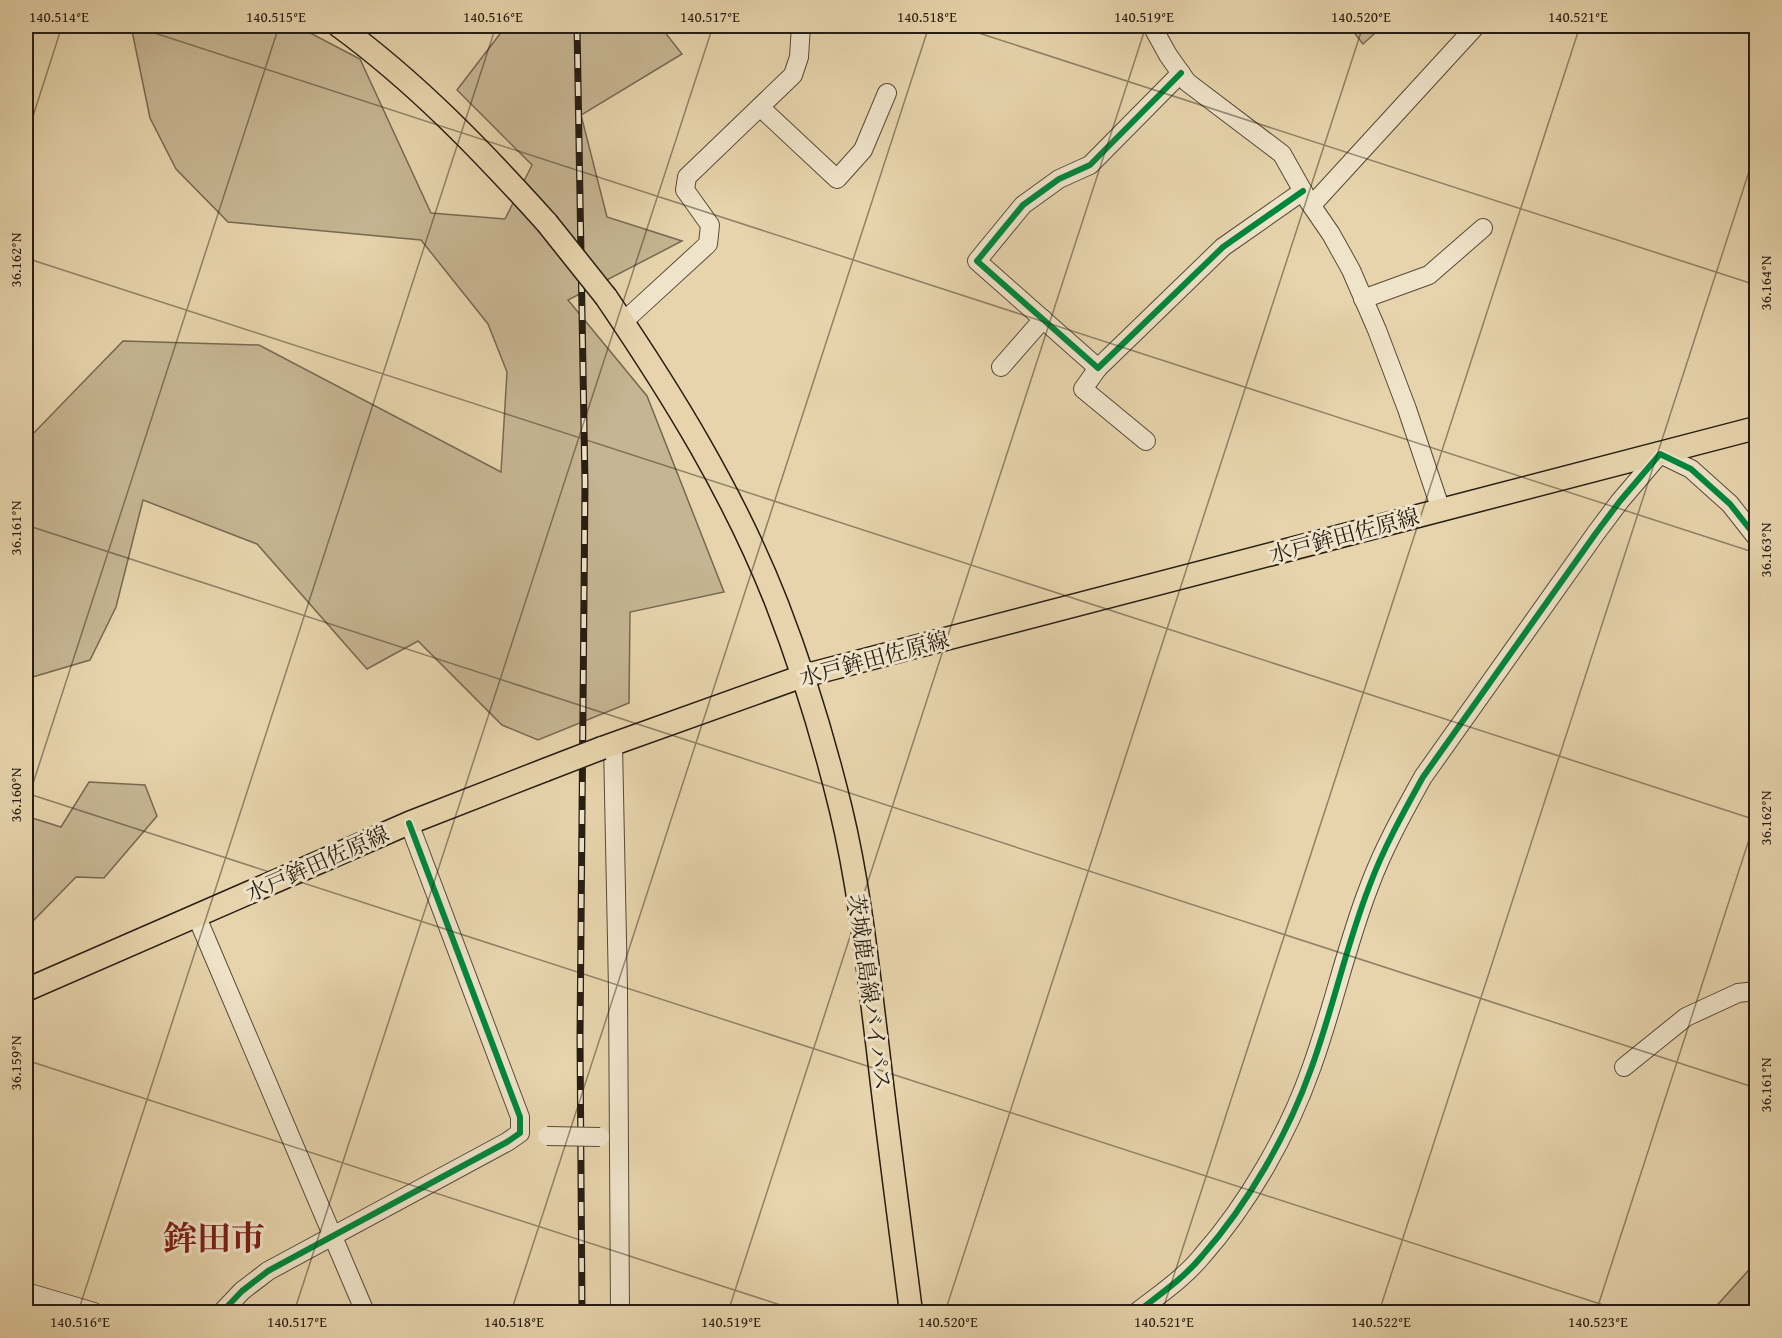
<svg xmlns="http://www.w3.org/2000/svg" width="1782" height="1338" viewBox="0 0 1782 1338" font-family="'Gentium Book Plus','Noto Serif JP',serif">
	<rect width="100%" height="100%" fill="#e7d4ac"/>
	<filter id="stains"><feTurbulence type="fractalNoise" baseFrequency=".00333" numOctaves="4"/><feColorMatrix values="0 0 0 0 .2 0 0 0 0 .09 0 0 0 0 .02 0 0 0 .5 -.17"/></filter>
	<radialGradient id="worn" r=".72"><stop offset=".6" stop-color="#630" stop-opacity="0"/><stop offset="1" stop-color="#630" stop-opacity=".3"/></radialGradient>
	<g fill="#c6b592" stroke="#766952" stroke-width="1.5">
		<path d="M131,26H297L360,59L431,213L505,219L532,165L457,90L506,26H660L682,54L581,115L607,217L682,241L568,300L647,396L724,592L630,612L629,703L538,740L502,725L418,641L367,669L257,544L143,500L116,607L90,660L26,679V441L123,341L259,345L501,472L507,372L488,324L421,240L228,222L176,169L150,118Z"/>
		<path d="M1349,26H1383L1363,44Z"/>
		<path d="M89,782L145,785L157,816L104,878L76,877L32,922L26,923V816L61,827Z"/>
		<path d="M1756,1262V1312H1711Z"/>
	</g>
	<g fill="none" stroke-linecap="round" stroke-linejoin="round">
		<g stroke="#564b38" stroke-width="20">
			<g id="minor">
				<path d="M1152,26L1168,55L1187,82L1282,154L1309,202L1331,234L1351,270L1377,330L1407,409L1441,510"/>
				<path d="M1181,73L1090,165L1059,179L1023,205L977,261L1098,368L1223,247L1303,191"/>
				<path d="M760,107L837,179L863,150L887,93"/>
				<path d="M1312,205L1476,26"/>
				<path d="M1363,299L1429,275L1483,228"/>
				<path d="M623,322L708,244L710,225L685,190L687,177L793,75L799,57L801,26"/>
				<path d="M1001,367L1043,319"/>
				<path d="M1098,368L1083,389L1146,441"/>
				<path d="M613,744L618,989L620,1312"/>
				<path d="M196,915L365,1312"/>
				<path d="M1624,1067L1686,1017L1738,993L1756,991"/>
				<path d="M26,1292L94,1312"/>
				<path d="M222,1312L242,1291L268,1271L507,1142L520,1133V1117L409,823"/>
				<path d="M1137,1312C1159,1295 1184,1278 1202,1256C1248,1204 1288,1134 1311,1069C1333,1009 1346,946 1369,887C1383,849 1403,813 1423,777L1596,533L1620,501L1660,454L1691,469L1730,504L1756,537"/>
			</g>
		</g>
		<g stroke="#261d12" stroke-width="25">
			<g id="major">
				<path d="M339,26C417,83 483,152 547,223"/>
				<path d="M606,297C672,394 734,494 777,604C803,671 824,740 841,810C860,889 868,970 878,1050C888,1137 900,1225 911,1312"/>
				<path d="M602,748L803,676L1756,428"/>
				<path d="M26,990L409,823L545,770"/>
			</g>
		</g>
		<use href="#minor" stroke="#efe3c9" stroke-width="18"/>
		<use href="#major" stroke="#e7d4ac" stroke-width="22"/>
		<g stroke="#261d12" stroke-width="7">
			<path id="rail" d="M577,26L585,484L580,1038L582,1312"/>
		</g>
		<use href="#rail" stroke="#efe3c9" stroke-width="4.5" stroke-dasharray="14" stroke-linecap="butt"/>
		<g stroke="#564b38" stroke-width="20" stroke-linecap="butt">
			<path id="minor-bridge" d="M547,1136L600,1137"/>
		</g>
		<g stroke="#261d12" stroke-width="25" stroke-linecap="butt">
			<g id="major-bridge">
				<path d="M547,223L606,297"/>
				<path d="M545,770L602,748"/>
			</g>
		</g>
		<use href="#minor-bridge" stroke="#efe3c9" stroke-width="18"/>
		<use href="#major-bridge" stroke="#e7d4ac" stroke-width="22"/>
		<g stroke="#efe3c9" stroke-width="10">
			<g id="cycleway">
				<path d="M1181,73L1090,165L1059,179L1023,205L977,261L1098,368L1223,247L1303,191"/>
				<path d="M222,1312L242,1291L268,1271L507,1142L520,1133V1117L409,823"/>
				<path d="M1137,1312C1159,1295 1184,1278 1202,1256C1248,1204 1288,1134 1311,1069C1333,1009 1346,946 1369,887C1383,849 1403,813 1423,777L1596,533L1620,501L1660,454L1691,469L1730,504L1756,537"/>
			</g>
		</g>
		<use href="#cycleway" stroke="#00873e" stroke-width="6"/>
	</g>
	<path fill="none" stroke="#261d12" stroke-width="1.5" stroke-opacity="0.45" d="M133,26L1756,553M957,26L1756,285M26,138L62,26M26,258L1756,820M26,525L1756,1088M26,793L1625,1312M26,805L279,26M26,1060L802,1312M78,1312L496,26M294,1312L713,26M511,1312L929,26M728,1312L1146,26M945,1312L1363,26M1162,1312L1580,26M1379,1312L1756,150M1596,1312L1756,818"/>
	<g text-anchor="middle" stroke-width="6" stroke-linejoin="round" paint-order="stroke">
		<g font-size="22" fill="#261d12" stroke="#efe3c9">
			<text transform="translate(1344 535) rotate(-15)" y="8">水戸鉾田佐原線</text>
			<text transform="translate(874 658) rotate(-15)" y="8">水戸鉾田佐原線</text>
			<text transform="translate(317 863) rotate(-24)" y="8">水戸鉾田佐原線</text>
			<text transform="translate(870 992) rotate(82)" y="8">茨城鹿島線バイパス</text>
		</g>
		<g font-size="34" font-weight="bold" fill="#7a1f14" stroke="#efe3c9">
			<text x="214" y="1250">鉾田市</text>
		</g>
	</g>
	<rect width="1782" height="1338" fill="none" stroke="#e7d4ac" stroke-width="66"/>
	<rect x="33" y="33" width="1716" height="1272" fill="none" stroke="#261d12" stroke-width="2"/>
	<g font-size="15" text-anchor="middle" fill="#261d12">
		<text x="59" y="22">140.514°E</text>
		<text x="276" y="22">140.515°E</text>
		<text x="493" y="22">140.516°E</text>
		<text x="710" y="22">140.517°E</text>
		<text x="927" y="22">140.518°E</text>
		<text x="1144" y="22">140.519°E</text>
		<text x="1361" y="22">140.520°E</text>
		<text x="1578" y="22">140.521°E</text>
		<text transform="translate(16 260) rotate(-90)" y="5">36.162°N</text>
		<text transform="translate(1766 283) rotate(-90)" y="5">36.164°N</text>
		<text transform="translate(16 528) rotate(-90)" y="5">36.161°N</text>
		<text transform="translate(1766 550) rotate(-90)" y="5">36.163°N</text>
		<text transform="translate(16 795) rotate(-90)" y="5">36.160°N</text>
		<text transform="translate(1766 818) rotate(-90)" y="5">36.162°N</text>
		<text transform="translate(16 1063) rotate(-90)" y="5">36.159°N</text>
		<text transform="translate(1766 1085) rotate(-90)" y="5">36.161°N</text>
		<text x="80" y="1327">140.516°E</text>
		<text x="297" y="1327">140.517°E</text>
		<text x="514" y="1327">140.518°E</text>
		<text x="731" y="1327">140.519°E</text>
		<text x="948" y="1327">140.520°E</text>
		<text x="1164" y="1327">140.521°E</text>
		<text x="1381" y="1327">140.522°E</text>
		<text x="1598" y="1327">140.523°E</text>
	</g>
	<rect width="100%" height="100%" filter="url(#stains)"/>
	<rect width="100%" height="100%" fill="url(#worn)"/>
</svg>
